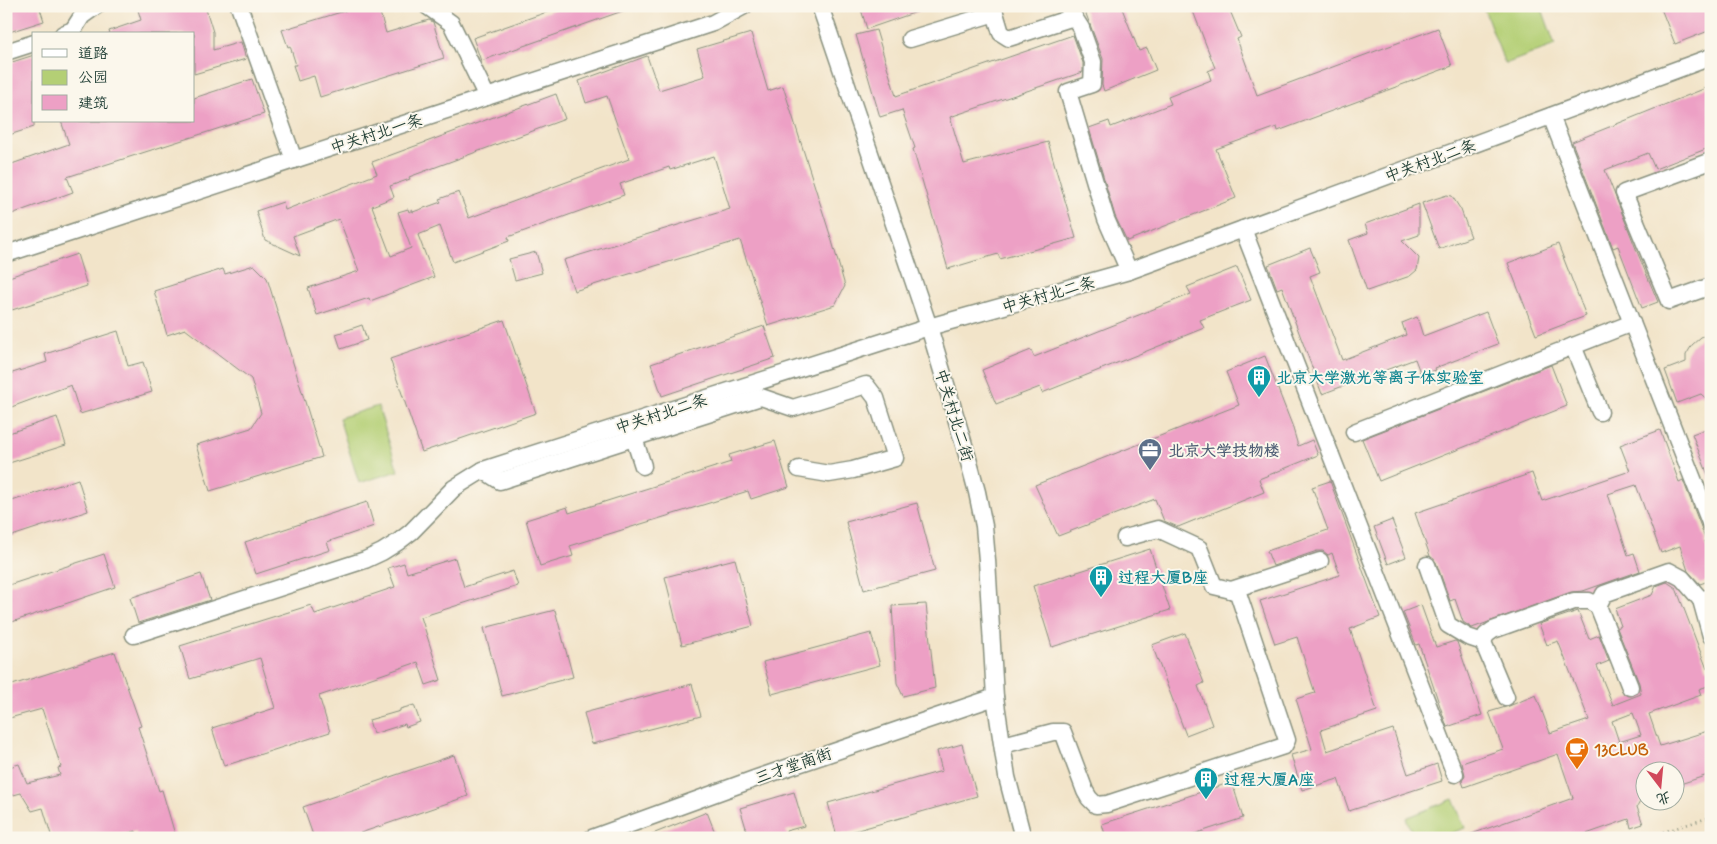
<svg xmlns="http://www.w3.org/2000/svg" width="1717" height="844" viewBox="0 0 1717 844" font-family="Mynerve,'LXGW WenKai TC',sans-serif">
	<rect width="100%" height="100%" fill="#fbf7ec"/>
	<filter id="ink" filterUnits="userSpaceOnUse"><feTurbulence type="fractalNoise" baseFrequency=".02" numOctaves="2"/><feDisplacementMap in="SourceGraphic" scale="10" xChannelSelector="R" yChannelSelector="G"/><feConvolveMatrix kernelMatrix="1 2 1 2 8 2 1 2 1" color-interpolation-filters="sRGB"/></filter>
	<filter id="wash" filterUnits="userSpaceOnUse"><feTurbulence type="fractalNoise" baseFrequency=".0096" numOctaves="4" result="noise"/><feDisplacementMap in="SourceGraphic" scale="20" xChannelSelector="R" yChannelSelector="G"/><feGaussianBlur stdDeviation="1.12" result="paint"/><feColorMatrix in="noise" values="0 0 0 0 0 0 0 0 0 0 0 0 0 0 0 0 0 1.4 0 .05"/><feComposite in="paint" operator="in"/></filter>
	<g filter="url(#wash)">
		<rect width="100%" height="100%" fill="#f2e4c9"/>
		<g fill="#b4cf75" stroke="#6a8654">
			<path d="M1483,6H1541L1555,45L1505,64Z"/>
			<path d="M378,406L398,471L359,483L339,418Z"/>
			<path d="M1453,799L1465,828L1438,838H1414L1406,818Z"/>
		</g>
		<g id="blocks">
			<g fill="#eda0c5" fill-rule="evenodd">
				<path d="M6,6H39L44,21L6,33Z"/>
				<path d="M151,6H205L213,32V50L241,42L246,59L194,74V34H110L109,31L141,20L138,10Z"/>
				<path d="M361,6H378L386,33L429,20L433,22L444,58L320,97L314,76L298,81L293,65H296L290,46L288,47L282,30Z"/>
				<path d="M564,6H631V8L481,61L473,38Z"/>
				<path d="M860,6H928V8L867,29Z"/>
				<path d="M1083,6H1121L1139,51L1147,48L1156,70L1104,91L1102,85L1103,59Z"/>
				<path d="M1191,6H1228L1241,37L1237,39L1257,95L1438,28L1452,66L1278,131L1277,127L1216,149L1236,198L1127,241L1115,216L1089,128L1109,121L1111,127L1171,104L1168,97L1211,80L1208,71L1215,68Z"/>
				<path d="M1660,6H1708L1711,14V30L1675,44Z"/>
				<path d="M876,30L896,96L1073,35L1083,63V72L950,117L964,164L1048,142L1076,238L1000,259L998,254L948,269L913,149L915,148L902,110L880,117L856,35Z"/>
				<path d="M751,33L768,91L783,86L832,241L845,286L835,305L768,326L740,240L574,291L564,260L730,209L714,156L670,170L669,167L620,184L624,195L508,237L509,241L453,262L440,226L418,235L434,277L370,301L369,298L317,315L308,288L359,271L339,219L293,236L300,256L265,240L256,211L283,202L285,210L377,174L372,162L556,94L565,119L409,177L410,179L390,186L394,197L372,206L391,256L411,248L398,212L408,209L409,212L412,210L413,212L441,202L439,199L459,192L469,218L629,159L607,96L586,103L579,81L647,56L659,90L705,76L697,49Z"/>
				<path d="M34,55V127L6,136V81L10,80L6,64Z"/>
				<path d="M252,79L264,114L67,177L73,192L6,216V166L69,144L61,121H194V98Z"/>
				<path d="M1711,86V147L1655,169L1648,153L1605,170L1638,254L1658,302L1642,308L1618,246L1613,248L1572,142Z"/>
				<path d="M1447,195L1452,196L1461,210L1471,237L1439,249L1422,203Z"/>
				<path d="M1419,204V235L1402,241L1419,258L1417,270L1410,276L1367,291L1349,240L1368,233L1365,224Z"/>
				<path d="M1558,244L1586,316L1536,335L1508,263Z"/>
				<path d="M1310,248L1320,272L1310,276L1342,360L1406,335L1402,323L1417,317L1423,336L1486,312L1498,344L1435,368L1436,370L1421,375L1415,359L1322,394L1282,287L1277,289L1268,265Z"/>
				<path d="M536,252L542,273L515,280L509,259Z"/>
				<path d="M77,254L87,286L12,310L6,294V278Z"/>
				<path d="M254,265L267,278L322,457L210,491L196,445L251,428L261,413L251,379L185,329L167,335L154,291L223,269L225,274Z"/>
				<path d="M1237,267L1251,300L1200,320L1204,328L1042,393L1040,387L996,404L982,370L1031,350L1034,357L1191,294L1187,287Z"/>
				<path d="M504,320L536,413L422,452L390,359Z"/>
				<path d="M362,325L367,340L341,349L336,334Z"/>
				<path d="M764,326L775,358L662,396L651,364Z"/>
				<path d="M118,331L128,366L143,362L152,392L80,414L71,385L6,409V375L47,362L45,354Z"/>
				<path d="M1711,333V403L1701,394L1677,403L1665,370L1686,362V355L1692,345L1701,337Z"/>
				<path d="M1265,356L1292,425L1298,446L1312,440L1318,455L1259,479L1264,492L1178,527L1164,521L1155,499L1058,536L1035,485L1239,405L1226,372Z"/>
				<path d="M1551,365L1567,406L1379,481L1362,439Z"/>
				<path d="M57,417L66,445L6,464V434Z"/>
				<path d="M1711,427V480H1710L1692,434Z"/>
				<path d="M1660,430L1679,482L1683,480L1706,540L1704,541L1711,560V580L1700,584L1688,571L1680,546L1661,553L1636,485L1608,494L1628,555L1634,553L1640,571L1583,591L1571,592L1472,628L1463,622L1455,599L1450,601L1436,562L1430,556L1415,513L1532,473L1542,501L1630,471L1620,445Z"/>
				<path d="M775,441L789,487L751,499L748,491L570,546L573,556L540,566L526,520L567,507L569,513L731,462L729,455Z"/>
				<path d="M78,479L88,511L6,538V503Z"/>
				<path d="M1330,481L1380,617L1350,629L1377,711L1321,730L1327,751L1393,729L1408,774L1437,764L1442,781L1349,811L1338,779L1302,790L1291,755L1312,749L1296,699L1315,693L1297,637L1275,644L1260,601L1340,575L1332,553L1328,555L1323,551H1317L1273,566L1267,551L1328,530L1312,487Z"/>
				<path d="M367,502L374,526L327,542L330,550L256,574L245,542Z"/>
				<path d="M917,503L935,571L864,590L846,522Z"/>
				<path d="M1392,520L1406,557L1388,564L1374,527Z"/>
				<path d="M1150,549L1170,610L1052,647L1033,586Z"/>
				<path d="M104,554L115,587L6,624V586Z"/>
				<path d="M455,558L464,587L513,571L518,586L421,617L441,680L426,685L418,662L319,696L330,732L224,766L212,728L275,708L260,658L190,679L180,646L311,605L315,614L395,587L388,568L404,563L407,573Z"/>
				<path d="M735,559L753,626L682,645L665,577Z"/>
				<path d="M201,574L210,600L138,623L130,598Z"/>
				<path d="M1667,582L1676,588L1707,669L1711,667V685L1699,689L1701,695L1649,714L1660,746L1711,730V774L1674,786V772H1644V795L1637,807L1643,824L1631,828L1629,819L1575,838H1467L1466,836L1573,798L1558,754L1464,787L1462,781L1465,775L1462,763L1503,749L1489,712L1509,706L1536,695L1550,733L1589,720L1558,641L1547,645L1539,624L1578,611L1589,639L1599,635L1609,661L1597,666L1613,705L1641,694L1639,683L1617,628L1621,626L1615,609L1652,595L1656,586ZM1633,713L1641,735L1619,742L1612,721Z"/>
				<path d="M926,604L935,688L903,696L897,683L892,606Z"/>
				<path d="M1421,605L1436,647L1455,641L1457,642L1482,715L1447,727L1419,644L1416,645L1403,612Z"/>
				<path d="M555,610L573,677L502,696L484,628Z"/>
				<path d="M871,633L880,665L772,694L763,662Z"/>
				<path d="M1185,633L1204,683L1198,686L1212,725L1186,735L1152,645Z"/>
				<path d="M115,652L141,726L138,727L159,791L162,790L176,838H136V831L112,838H52L43,808L32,811L21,793L6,797V768L19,764L27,783L60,775L58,768L61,767L42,709L6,719V687Z"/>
				<path d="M692,684L701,716L592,744L584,713Z"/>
				<path d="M414,705L420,722L406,727L405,724L373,734L369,720L400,711V709Z"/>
				<path d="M962,744L977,796L837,836L828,803L942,771L937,751Z"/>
				<path d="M454,755L468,796L346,838H314L303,807Z"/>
				<path d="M1232,782L1243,818L1182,838H1106L1102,824Z"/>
				<path d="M794,792L804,826L786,831L788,838H749L740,808Z"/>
				<path d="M707,812L717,838H645V837Z"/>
			</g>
		</g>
	</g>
	<g filter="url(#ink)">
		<use href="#blocks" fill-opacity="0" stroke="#88907e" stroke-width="1"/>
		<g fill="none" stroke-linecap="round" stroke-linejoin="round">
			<g stroke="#88907e" stroke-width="19">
				<g id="minor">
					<path d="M239,6L294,160"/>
					<path d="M427,6L451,23L487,97"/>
					<path d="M820,6L929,327L967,455L977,492L984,526L987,560L995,697L1007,777L1023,838"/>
					<path d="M1067,6L1081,28L1093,62L1092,84L1068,92L1106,219L1129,271"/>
					<path d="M63,34L73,30L82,16L96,6"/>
					<path d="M910,39L995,13L1001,33L1009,38L1074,17"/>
					<path d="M6,52L34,43"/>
					<path d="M1551,116L1711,525"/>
					<path d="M1711,161L1624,193L1669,301L1711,286"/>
					<path d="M1243,229L1455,774"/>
					<path d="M6,254L713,23L744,6"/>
					<path d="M1573,346L1600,412"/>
					<path d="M1354,432L1632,323"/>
					<path d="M634,438L643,466"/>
					<path d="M483,470L500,481L761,397L793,408L866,385L876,398L895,458L853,470L829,474L799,469"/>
					<path d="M1427,565L1448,625L1468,637L1483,642"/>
					<path d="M1231,590L1320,561"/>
					<path d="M1701,600L1711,636"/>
					<path d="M134,635L365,560L382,552L398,542L411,532L454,488L483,470L929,327L1129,271L1711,57"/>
					<path d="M1630,687L1598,606L1604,594L1669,571L1682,578L1701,600L1711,597"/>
					<path d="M1506,697L1483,642L1486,635L1493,630L1574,601H1589L1598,606"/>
					<path d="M1003,745L1053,732H1063L1085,791L1089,798L1096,805L1107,804L1284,746L1287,740L1238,593L1231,590L1214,586L1199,548L1158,529L1125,538"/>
					<path d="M592,838L757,778L995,697"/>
				</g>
			</g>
			<path stroke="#88907e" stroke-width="2.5" stroke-dasharray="1 4" stroke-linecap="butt" d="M1644,838L1711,817"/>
			<use href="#minor" stroke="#fff" stroke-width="16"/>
		</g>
	</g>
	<defs>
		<g id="building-pin" transform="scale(1.25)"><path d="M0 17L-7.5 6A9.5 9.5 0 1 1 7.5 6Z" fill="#0f9aa8" stroke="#fbf7ec"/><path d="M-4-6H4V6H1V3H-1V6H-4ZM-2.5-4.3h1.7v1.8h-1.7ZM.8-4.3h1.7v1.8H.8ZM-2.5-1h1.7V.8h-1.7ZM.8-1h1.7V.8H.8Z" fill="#fff"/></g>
		<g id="office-pin" transform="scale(1.25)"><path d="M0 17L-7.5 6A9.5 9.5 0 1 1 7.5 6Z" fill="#5c6f8a" stroke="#fbf7ec"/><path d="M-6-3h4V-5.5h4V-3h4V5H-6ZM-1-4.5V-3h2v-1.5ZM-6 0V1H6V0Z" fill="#fff"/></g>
		<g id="cafe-pin" transform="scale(1.25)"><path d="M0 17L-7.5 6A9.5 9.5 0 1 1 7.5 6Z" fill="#e8710a" stroke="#fbf7ec"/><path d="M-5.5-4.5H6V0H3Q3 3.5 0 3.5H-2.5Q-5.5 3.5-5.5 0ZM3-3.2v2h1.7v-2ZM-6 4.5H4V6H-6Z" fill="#fff"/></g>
	</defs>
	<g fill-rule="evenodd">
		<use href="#building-pin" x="1259" y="377"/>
		<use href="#office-pin" x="1150" y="450"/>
		<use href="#building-pin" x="1101" y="577"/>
		<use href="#cafe-pin" x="1577" y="749"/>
		<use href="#building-pin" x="1206" y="779"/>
	</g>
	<g text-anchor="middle" stroke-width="4" stroke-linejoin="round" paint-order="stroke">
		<g font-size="16" fill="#1f3d34" stroke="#fbf7ec">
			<text transform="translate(376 133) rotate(-18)" y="6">中关村北一条</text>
			<text transform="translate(1430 160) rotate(-20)" y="6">中关村北二条</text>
			<text transform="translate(1048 294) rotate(-16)" y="6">中关村北二条</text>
			<text transform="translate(661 413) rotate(-18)" y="6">中关村北二条</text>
			<text transform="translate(955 415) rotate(73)" y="6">中关村北二街</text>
			<text transform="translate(793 765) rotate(-19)" y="6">三才堂南街</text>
		</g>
		<g font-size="16" font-weight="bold" fill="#0d838f" stroke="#fbf7ec" text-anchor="start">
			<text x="1276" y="383">北京大学激光等离子体实验室</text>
			<text x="1118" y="583">过程大厦B座</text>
			<text x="1224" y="785">过程大厦A座</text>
		</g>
		<g font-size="16" font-weight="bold" fill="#4e5e75" stroke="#fbf7ec" text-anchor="start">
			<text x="1168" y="456">北京大学技物楼</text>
		</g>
		<g font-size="16" font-weight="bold" fill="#c56008" stroke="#fbf7ec" text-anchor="start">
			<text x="1594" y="755">13CLUB</text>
		</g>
	</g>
	<rect width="1717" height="844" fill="none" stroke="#fbf7ec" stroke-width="25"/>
	<rect x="32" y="32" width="162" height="90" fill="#fbf7ec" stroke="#a3ada2"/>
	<rect x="42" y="49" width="25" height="8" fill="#ffffff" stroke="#a3ada2"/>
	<text x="78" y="58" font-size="15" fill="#1f3d34">道路</text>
	<rect x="42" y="70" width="25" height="15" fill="#b4cf75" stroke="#a3ada2"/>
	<text x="78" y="82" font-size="15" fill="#1f3d34">公园</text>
	<rect x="42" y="95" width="25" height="15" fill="#eda0c5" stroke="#a3ada2"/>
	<text x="78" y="108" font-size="15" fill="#1f3d34">建筑</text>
	<g transform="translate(1660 786) rotate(164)"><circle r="24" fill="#fbf7ec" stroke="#a3ada2"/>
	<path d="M0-4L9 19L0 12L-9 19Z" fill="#d1495b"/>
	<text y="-8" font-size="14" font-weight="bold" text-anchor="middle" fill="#1f3d34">北</text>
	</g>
</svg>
